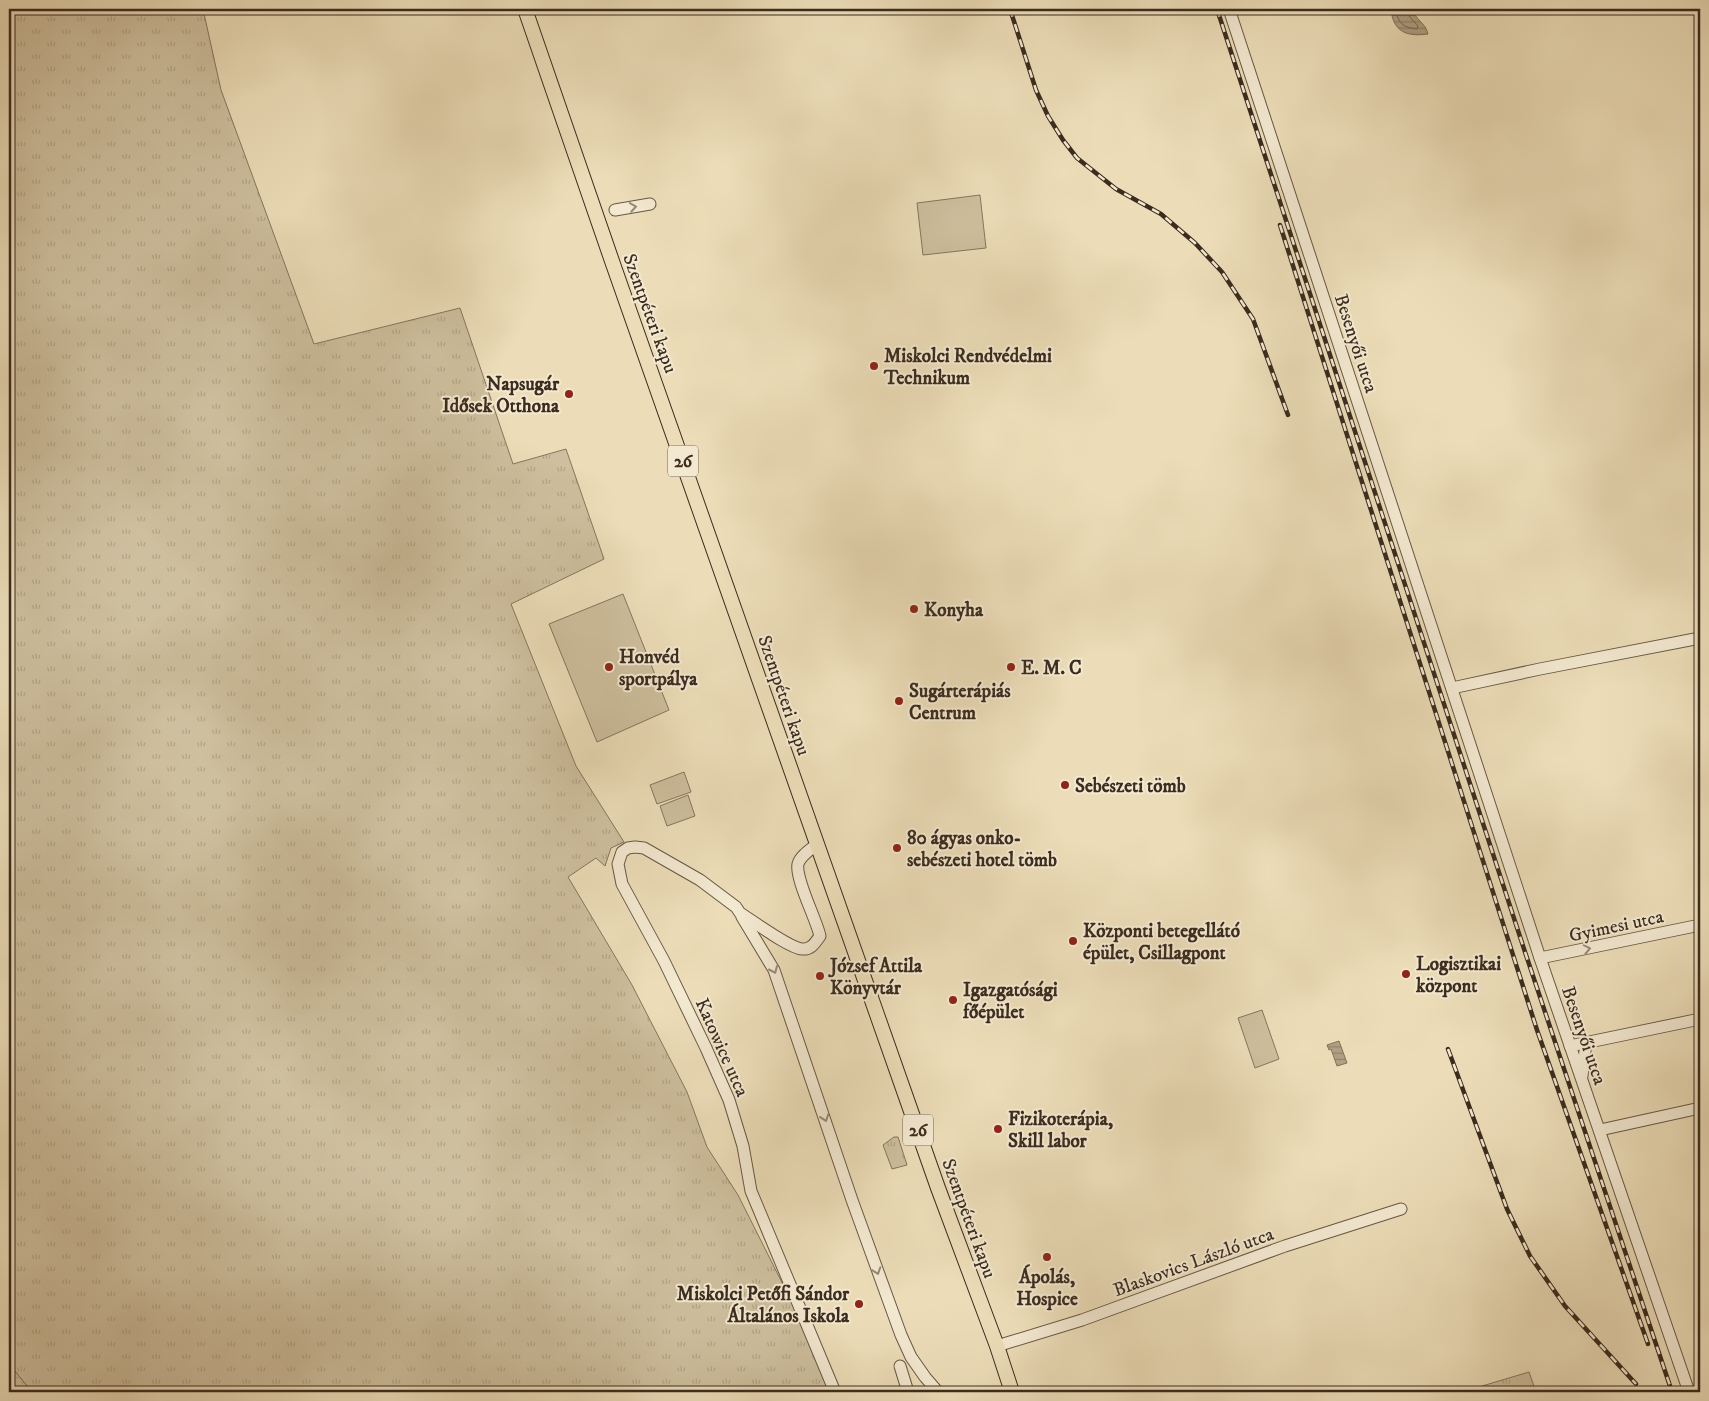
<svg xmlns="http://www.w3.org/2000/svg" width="1709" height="1401" viewBox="0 0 1709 1401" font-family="'IM FELL DW Pica',serif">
	<defs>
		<pattern id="grass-tufts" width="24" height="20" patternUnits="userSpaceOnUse" patternTransform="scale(1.25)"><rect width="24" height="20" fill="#cebf9e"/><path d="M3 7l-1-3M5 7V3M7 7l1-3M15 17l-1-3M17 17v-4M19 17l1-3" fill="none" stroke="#b2a488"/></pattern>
		<pattern id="garden-dots" width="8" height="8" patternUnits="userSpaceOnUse" patternTransform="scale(1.25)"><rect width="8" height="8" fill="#cebf9e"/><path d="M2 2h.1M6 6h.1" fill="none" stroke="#b2a488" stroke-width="1.8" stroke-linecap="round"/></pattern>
		<pattern id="water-rules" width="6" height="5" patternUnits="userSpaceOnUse" patternTransform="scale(1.25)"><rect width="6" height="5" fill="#b0a184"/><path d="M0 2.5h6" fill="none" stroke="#90836b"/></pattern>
	</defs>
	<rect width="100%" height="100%" fill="#ecddb8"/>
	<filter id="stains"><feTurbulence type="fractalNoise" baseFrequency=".004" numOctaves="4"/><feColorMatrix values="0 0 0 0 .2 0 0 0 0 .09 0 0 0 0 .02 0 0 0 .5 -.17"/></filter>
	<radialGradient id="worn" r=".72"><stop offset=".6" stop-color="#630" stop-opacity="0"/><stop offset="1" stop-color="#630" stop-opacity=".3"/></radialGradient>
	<g fill="url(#grass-tufts)" stroke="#84765e">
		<path d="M9,9H203L221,90L314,344L460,308L513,464L566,449L604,559L511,604L576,766L624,842L611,848L605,866L596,858L568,877L632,985L687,1092L707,1147L738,1195L837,1392H32L9,1364Z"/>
		<path d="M894,1137H898L907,1165L892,1169L883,1145Z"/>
		<path d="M1529,1372L1536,1392H1462Z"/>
	</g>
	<path fill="url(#garden-dots)" stroke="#84765e" d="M9,1364L32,1392H9Z"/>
	<g fill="#cebf9e" stroke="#84765e">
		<path d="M980,195L986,248L923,255L917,203Z"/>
		<path d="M623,594L669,710L597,742L549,624Z"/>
		<path d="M684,772L691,792L657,804L650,785Z"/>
		<path d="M688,795L695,816L667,826L660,806Z"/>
		<path d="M1262,1010L1279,1059L1255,1068L1238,1018Z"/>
	</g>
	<g fill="url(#water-rules)" stroke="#81725c">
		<path d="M1391,9H1413C1414,19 1426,23 1428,34C1407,37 1393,32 1391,9Z"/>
		<path d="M1339,1041L1347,1063L1337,1066L1331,1049L1329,1050L1327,1045Z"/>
	</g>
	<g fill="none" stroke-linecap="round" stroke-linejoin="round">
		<path stroke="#766652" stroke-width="1" d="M1396,9C1397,23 1404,28 1417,29L1418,26L1409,16V9"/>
		<g stroke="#675845" stroke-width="13">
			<g id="minor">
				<path d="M1229,9L1540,958L1689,1392"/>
				<path d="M615,210L650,204"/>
				<path d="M1452,688L1540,669L1700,638"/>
				<path d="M817,844C811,849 800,856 798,864C795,879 816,918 820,936C815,943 811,950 802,949C789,948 753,921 740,913L736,907L700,880L644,848L635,847L628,848L622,852L618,864L622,884L664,961L706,1048L729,1100L743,1146L751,1191L835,1392"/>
				<path d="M742,917L774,970L852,1200L901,1335L911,1357L925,1377L938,1392"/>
				<path d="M1540,958L1700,925"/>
				<path d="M1570,1046L1700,1019"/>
				<path d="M1582,1076L1586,1043"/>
				<path d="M1600,1130L1700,1108"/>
				<path d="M997,1346L1082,1320L1285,1246L1401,1209"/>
				<path d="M900,1366L908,1392"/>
			</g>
		</g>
		<g stroke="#3b2c1f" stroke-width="16">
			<path id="major" d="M525,9L613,264L938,1188L997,1346L1012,1392"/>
		</g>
		<use href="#minor" stroke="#f3e9d1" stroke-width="11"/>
		<use href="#major" stroke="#ecddb8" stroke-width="14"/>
		<g stroke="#3b2c1f" stroke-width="4.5">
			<g id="rail">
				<path d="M1010,9L1036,90L1048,116L1063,140L1077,158L1116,189L1161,214L1195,243L1222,272L1253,319L1288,415"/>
				<path d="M1217,9L1526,955L1672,1392"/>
				<path d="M1280,225L1537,1030L1648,1344"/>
				<path d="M1448,1049L1507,1209L1530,1256L1565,1306L1636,1384"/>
			</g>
		</g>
		<use href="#rail" stroke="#f3e9d1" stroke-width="2.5" stroke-dasharray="8" stroke-linecap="butt"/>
	</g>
	<defs><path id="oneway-chevron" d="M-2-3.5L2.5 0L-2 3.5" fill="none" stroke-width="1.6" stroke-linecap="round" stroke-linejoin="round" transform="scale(1.25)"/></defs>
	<g stroke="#978a78">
		<use href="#oneway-chevron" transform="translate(633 207) rotate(-9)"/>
		<use href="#oneway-chevron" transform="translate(1587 949) rotate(-11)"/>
		<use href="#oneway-chevron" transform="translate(774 970) rotate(66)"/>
		<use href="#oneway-chevron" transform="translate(825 1118) rotate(71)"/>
		<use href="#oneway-chevron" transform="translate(877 1271) rotate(71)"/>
	</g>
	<g fill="#8f2418" stroke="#f3e9d1" stroke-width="2">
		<circle cx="874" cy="366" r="5"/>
		<circle cx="569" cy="394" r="5"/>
		<circle cx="914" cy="609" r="5"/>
		<circle cx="609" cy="667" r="5"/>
		<circle cx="1011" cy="667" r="5"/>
		<circle cx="899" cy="701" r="5"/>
		<circle cx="1065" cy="785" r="5"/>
		<circle cx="897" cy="848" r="5"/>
		<circle cx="1073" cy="941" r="5"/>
		<circle cx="1406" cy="974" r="5"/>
		<circle cx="820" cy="976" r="5"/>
		<circle cx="953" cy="1000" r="5"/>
		<circle cx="998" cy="1129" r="5"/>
		<circle cx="1047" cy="1257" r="5"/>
		<circle cx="859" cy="1304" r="5"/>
	</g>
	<g text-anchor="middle" stroke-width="4" stroke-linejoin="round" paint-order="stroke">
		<g fill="#f3e9d1" stroke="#726554" stroke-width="1">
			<rect x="668" y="445.5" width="30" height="31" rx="4"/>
			<rect x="903" y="1114.5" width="30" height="31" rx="4"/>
		</g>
		<g font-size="18" font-weight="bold" fill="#3b2c1f">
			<text x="683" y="467">26</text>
			<text x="918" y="1136">26</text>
		</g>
		<g font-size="19" fill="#3b2c1f" stroke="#f3e9d1">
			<text transform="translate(651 313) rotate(70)" y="7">Szentpéteri kapu</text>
			<text transform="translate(1357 343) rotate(72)" y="7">Besenyői utca</text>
			<text transform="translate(785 695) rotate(71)" y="7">Szentpéteri kapu</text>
			<text transform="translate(1616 925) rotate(-12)" y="7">Gyimesi utca</text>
			<text transform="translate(1585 1035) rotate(71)" y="7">Besenyői utca</text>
			<text transform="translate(723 1047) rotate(66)" y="7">Katowice utca</text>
			<text transform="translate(970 1218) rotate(70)" y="7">Szentpéteri kapu</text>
			<text transform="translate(1193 1261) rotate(-20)" y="7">Blaskovics László utca</text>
		</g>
		<g font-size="19" font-weight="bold" fill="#3b2c1f" stroke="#f3e9d1" text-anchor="start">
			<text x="884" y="362">Miskolci Rendvédelmi<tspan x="884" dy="22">Technikum</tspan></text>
			<text x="559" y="390" text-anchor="end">Napsugár<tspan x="559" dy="22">Idősek Otthona</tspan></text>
			<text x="924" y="616">Konyha</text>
			<text x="619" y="663">Honvéd<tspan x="619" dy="22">sportpálya</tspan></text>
			<text x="1021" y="674">E. M. C</text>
			<text x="909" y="697">Sugárterápiás<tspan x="909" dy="22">Centrum</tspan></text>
			<text x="1075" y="792">Sebészeti tömb</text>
			<text x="907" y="844">80 ágyas onko-<tspan x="907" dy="22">sebészeti hotel tömb</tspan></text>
			<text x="1083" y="937">Központi betegellátó<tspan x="1083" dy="22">épület, Csillagpont</tspan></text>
			<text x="1416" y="970">Logisztikai<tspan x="1416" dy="22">központ</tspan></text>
			<text x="830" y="972">József Attila<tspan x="830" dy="22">Könyvtár</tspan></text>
			<text x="963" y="996">Igazgatósági<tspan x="963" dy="22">főépület</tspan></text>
			<text x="1008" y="1125">Fizikoterápia,<tspan x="1008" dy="22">Skill labor</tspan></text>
			<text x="1047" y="1283" text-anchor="middle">Ápolás,<tspan x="1047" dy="22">Hospice</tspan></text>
			<text x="849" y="1300" text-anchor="end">Miskolci Petőfi Sándor<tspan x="849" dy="22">Általános Iskola</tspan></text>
		</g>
	</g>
	<rect width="1709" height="1401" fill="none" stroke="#ecddb8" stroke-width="30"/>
	<rect x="10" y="10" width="1689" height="1381" fill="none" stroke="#3b2c1f" stroke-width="2.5"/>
	<rect x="15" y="15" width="1679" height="1371" fill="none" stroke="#3b2c1f"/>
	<rect width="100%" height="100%" filter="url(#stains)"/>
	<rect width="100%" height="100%" fill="url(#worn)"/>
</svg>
